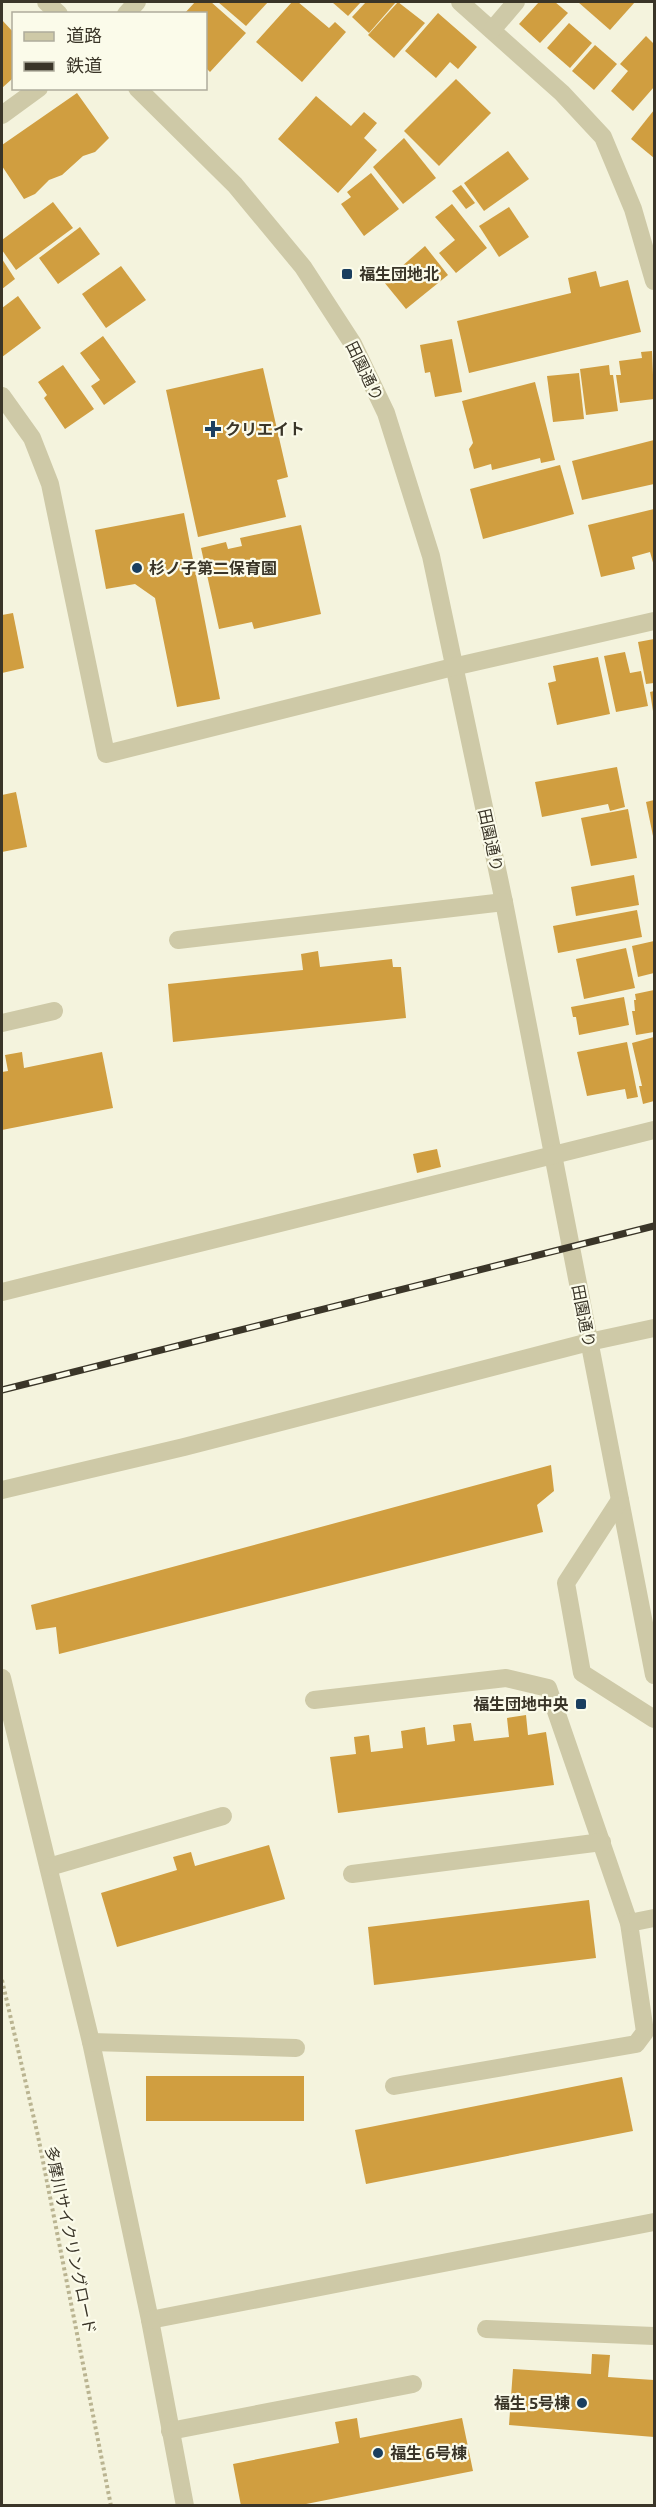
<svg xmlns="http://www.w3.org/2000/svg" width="656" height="2507" viewBox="0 0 656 2507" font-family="'Exo 2','Noto Sans JP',sans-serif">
	<rect width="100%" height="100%" fill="#f4f3dd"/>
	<g fill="#d09e40">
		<path d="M195,2H211L246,33L210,72L206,68V14H184Z"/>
		<path d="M218,2H268L246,26Z"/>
		<path d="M292,2H298L329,28L335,22L346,32L302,82L256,42Z"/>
		<path d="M332,2H361L348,16Z"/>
		<path d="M366,2H396L369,33L352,17Z"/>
		<path d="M398,2L425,23L394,58L368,35Z"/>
		<path d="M539,2H555L568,13L540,43L519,24Z"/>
		<path d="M578,2H635L610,30Z"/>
		<path d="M438,13L477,47L458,69L450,62L436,78L405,51Z"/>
		<path d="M2,20L14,33V81L12,79L2,88Z"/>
		<path d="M569,23L592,43L570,68L547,48Z"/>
		<path d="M646,36L654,44V87L633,111L611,91L628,71L620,64Z"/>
		<path d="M595,45L617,64L594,90L572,71Z"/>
		<path d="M456,79L491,113L439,166L404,131Z"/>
		<path d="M77,93L109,138L95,152L83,156L62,175L49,180L35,194L24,199L2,166V145Z"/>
		<path d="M316,96L351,126L364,112L377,123L364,138L377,150L338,193L278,139Z"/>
		<path d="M654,110V158L631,139Z"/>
		<path d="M404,138L436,178L403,204L373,167Z"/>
		<path d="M508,151L529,179L484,211L464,183Z"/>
		<path d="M371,173L399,209L364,236L341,204L351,197L347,192Z"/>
		<path d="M461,185L475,203L466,209L452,191Z"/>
		<path d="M53,202L73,228L16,270L2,250V240Z"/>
		<path d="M452,204L487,248L456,273L439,253L455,240L435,217Z"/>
		<path d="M509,207L529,237L499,257L479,226Z"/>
		<path d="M80,227L100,254L58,284L39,258Z"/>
		<path d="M425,246L448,275L406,309L384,282Z"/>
		<path d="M2,259L15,279L2,289Z"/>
		<path d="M121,266L146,300L106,328L82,294Z"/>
		<path d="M596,271L600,287L628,280L641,332L469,373L457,321L571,293L568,278Z"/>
		<path d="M18,296L41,328L2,357V308Z"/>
		<path d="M103,336L136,382L104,405L91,386L100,380L80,353Z"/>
		<path d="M452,339L462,392L435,397L430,372L425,373L420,345Z"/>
		<path d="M652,351L654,399L620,403L616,375H621L619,361L642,358L641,352Z"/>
		<path d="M63,365L94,409L65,429L44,398L47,395L38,382Z"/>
		<path d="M609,365L610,375H613L618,411L586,415L580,369Z"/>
		<path d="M263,368L288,477L277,480L286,517L198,537L166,390Z"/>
		<path d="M579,373L584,419L553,422L547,376Z"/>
		<path d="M535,382L555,460L541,463L540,458L492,470L491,464L474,469L469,449L473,443L462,401Z"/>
		<path d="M654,440V484L582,500L572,461Z"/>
		<path d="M560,465L574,514L483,539L470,489Z"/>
		<path d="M654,509V566L650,552L632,557L635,569L601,577L588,525Z"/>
		<path d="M184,513L220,699L177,707L155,598L135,584L106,589L95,530Z"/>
		<path d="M301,525L321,614L254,629L252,622L219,629L201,548L226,542L228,549L242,546L240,538Z"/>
		<path d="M13,613L24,668L2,673V615Z"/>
		<path d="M654,639V683L646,684L638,642Z"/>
		<path d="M625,652L630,673L641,671L648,706L616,712L604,656Z"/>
		<path d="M598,657L610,714L557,725L548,683L556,681L553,666Z"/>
		<path d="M654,691V711H653L650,692Z"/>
		<path d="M617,767L625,807L610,811L608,804L542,817L535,782Z"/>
		<path d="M16,792L27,847L2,852V795Z"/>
		<path d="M654,800V836H653L646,802Z"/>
		<path d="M628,809L637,858L591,866L581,818Z"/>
		<path d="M634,875L639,905L576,916L571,887Z"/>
		<path d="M637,910L642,937L558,953L553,926Z"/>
		<path d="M654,941V973L638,977L632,946Z"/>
		<path d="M626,948L635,988L584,999L576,959Z"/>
		<path d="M318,951L320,967L392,959L393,967H401L406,1018L173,1042L168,984L303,970L301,954Z"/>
		<path d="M654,990V1032L636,1035L632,1011H635L634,1000H636L635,994Z"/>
		<path d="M624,997L629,1025L579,1035L576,1017H573L571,1007Z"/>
		<path d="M654,1037V1101L643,1104L639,1086H642L632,1043Z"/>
		<path d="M627,1042L638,1097L627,1099L625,1089L587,1096L577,1052Z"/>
		<path d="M22,1052L24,1068L102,1052L113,1108L2,1130V1072L8,1071L5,1055Z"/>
		<path d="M437,1149L441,1167L417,1173L413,1154Z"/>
		<path d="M551,1465L554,1491L537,1505L543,1532L59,1654L56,1627L36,1630L31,1605Z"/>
		<path d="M526,1715L528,1735L546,1732L554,1785L338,1813L330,1757L356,1754L354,1737L369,1735L371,1752L403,1748L401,1731L425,1727L427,1745L455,1741L453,1725L471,1723L474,1741L509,1737L507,1718Z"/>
		<path d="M269,1845L285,1899L117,1947L101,1893L177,1870L173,1857L191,1852L195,1866Z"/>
		<path d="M589,1900L596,1958L374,1985L368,1927Z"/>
		<rect x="146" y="2076" width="158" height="45"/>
		<path d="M622,2077L633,2131L366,2184L355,2130Z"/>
		<path d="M592,2354L610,2355L608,2377L654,2380V2437L509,2425L513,2369L591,2374Z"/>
		<path d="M357,2418L360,2438L462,2418L473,2471L296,2506H241L233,2464L339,2443L335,2422Z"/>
	</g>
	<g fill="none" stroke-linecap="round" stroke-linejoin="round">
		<path stroke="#bab491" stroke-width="4" stroke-dasharray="3 3" stroke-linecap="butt" d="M2,1980L38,2136L111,2506"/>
		<g stroke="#cec9a7" stroke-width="18">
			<path d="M46,2L59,14"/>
			<path d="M460,2L562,93L603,137L633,209L654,281"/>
			<path d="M126,14L137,2"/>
			<path d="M492,30L516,2"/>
			<path d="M137,88L235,185L303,267L353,344L386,413L431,556L504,902L654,1675"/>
			<path d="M2,115L39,88"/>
			<path d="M2,396L32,438L50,484L106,754L453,667L654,621"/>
			<path d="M178,940L504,902"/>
			<path d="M2,1023L54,1011"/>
			<path d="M2,1292L654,1130"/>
			<path d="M2,1490L184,1447L589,1342L654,1328"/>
			<path d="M620,1500L566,1583L582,1673L654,1719"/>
			<path d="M2,1678L91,2042L150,2320L185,2506"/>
			<path d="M314,1700L506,1678L548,1688L629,1923L645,2032L636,2044L394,2086"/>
			<path d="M49,1867L223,1816"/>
			<path d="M352,1874L602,1842"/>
			<path d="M629,1923L654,1918"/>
			<path d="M91,2042L296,2048"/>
			<path d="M150,2320L654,2222"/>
			<path d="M486,2329L654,2336"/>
			<path d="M170,2431L413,2384"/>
		</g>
		<g stroke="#3a3528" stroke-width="7">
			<path id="rail" d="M2,1390L654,1226"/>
		</g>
		<use href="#rail" stroke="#fbfbea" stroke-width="4.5" stroke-dasharray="14" stroke-linecap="butt"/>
	</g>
	<g fill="#1a3e5f" stroke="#fbfbea" stroke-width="2">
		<rect x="341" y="268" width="12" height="12" rx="3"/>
		<path d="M210 420h6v6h6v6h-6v6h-6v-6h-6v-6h6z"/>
		<circle cx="137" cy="568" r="6"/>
		<rect x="575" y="1698" width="12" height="12" rx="3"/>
		<circle cx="582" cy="2403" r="6"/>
		<circle cx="378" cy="2453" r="6"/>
	</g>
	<g text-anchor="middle" stroke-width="4.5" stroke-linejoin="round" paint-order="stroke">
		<g font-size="16" font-weight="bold" fill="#3a3528" stroke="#fbfbea" text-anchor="start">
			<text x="359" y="280">福生団地北</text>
			<text x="225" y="435">クリエイト</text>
			<text x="149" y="574">杉ノ子第二保育園</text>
			<text x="569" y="1710" text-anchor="end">福生団地中央</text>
			<text x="570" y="2409" text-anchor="end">福生 5号棟</text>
			<text x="390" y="2459">福生 6号棟</text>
		</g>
		<g font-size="16" fill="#3a3528" stroke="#fbfbea">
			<text transform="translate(365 371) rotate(64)" y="6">田園通り</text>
			<text transform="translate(491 840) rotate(78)" y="6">田園通り</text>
			<text transform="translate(584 1316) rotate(79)" y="6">田園通り</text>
			<text transform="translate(71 2240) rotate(78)" y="6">多摩川サイクリングロード</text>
		</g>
	</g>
	<rect width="656" height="2507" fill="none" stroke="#3a3528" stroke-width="6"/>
	<rect x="12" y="12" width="195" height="78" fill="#fbfbea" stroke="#aeac9c" stroke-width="1.5"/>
	<rect x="24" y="32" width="30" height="9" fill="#cec9a7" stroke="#aeac9c" stroke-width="1.5"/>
	<text x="66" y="42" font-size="18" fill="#3a3528">道路</text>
	<rect x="24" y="62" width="30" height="9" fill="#3a3528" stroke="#aeac9c" stroke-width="1.5"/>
	<text x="66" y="72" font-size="18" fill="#3a3528">鉄道</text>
</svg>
